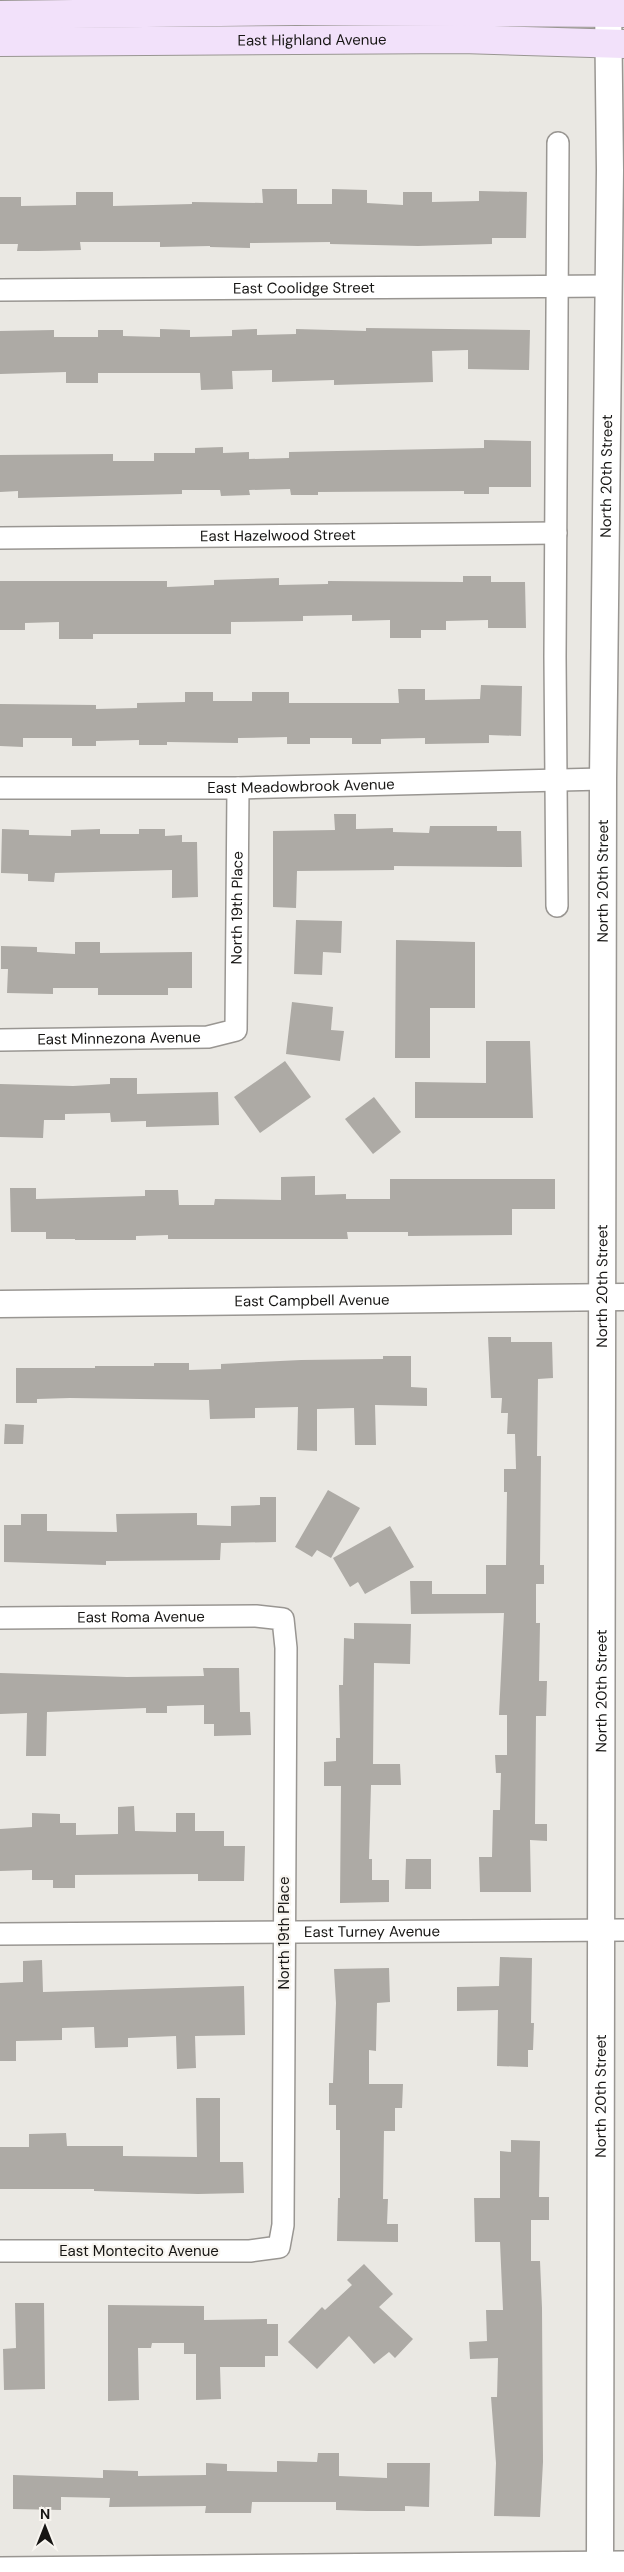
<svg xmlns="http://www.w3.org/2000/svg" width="624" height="2572" viewBox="0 0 624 2572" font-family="'DM Sans',sans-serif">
	<rect width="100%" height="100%" fill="#eae8e3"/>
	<g fill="#adaaa5">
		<path d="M262,189H297V204H332V189L367,190V203L403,205V192H432V202L479,201V191L527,192L526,238H492V244L418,246L330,244V242L250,243V248L210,247V246L160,247V242H80L81,250L38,251H17L18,244H0V197H21V206L76,205V192H113V206L192,204V202L263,203Z"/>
		<path d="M366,328L530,330L529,370L468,369V350L432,351L433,382L334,385V380L272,382V370L232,371L233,389L201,390L200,373H98V383H66V372L0,374V331L54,330V337H98V330H123V336L160,337V329L190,330V337L232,336V330L257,329V335L296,334V329L366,331Z"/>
		<path d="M484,440L531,441V487H489V494H464V491L318,492V495H291L290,489L249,490L250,495L221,496L220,490H182V494L18,498V491L0,492V455L113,454V461H154V453H195V448L223,447V453L249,452V459L289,458V452L484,448Z"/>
		<path d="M463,576H491V582H525L526,628H488V620L446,621V630H421V638H390V620L352,621V615L303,616V621L231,622V634H93V639H59V622L25,623V630H0V581H167V587L214,585V580L279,578V585L328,584V581L463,582Z"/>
		<path d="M481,685L522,686L521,736L489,735V743L425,744V738L381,739V744H352V738H310V744H287V737L238,738V743L167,742V745H139V740L96,741V746H72V738H23V747L0,746V704L96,705V709L137,708V703L185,702V692H213V701H252V692H289V703H399L398,689H425V700L480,699Z"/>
		<path d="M334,814H356V829L393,828V832L429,833L430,826H497V831H521L522,867L394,866V870L297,871L296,908L273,907V831L335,830Z"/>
		<path d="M2,829L29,830V835L71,836V830L100,829V834H139V829H165V836L182,835V842H197L198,897L172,898V870L55,873L54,882L28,881V874L1,873Z"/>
		<path d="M296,920L342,921L341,953L323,952L322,975L294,974Z"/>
		<path d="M396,940L475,942V1008H430V1058H395Z"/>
		<path d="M75,942H100V953L192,952V988H168V995H98V988H53V994L7,993L8,969H1V946L37,947V952L75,954Z"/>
		<path d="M292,1002L333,1007L331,1030L344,1031L340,1061L286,1054Z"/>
		<path d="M486,1041H530L533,1118H415V1082L486,1083Z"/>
		<path d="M285,1061L311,1097L260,1133L234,1097Z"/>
		<path d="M110,1078H137V1094L218,1092L219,1125L146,1127V1121L111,1122L110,1113L65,1114V1120H44L43,1138L0,1137V1084L73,1086L110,1084Z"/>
		<path d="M374,1097L401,1132L373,1154L345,1119Z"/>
		<path d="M315,1176V1195L346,1194V1199H390V1179H555V1209H512V1235L408,1236V1232H347L348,1239H168V1235L136,1236V1240H75V1239H46V1232H11L10,1188H36V1199L145,1196V1190H178L179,1205H214L215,1199L281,1200V1177Z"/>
		<path d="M488,1337H511V1342H552L553,1378L538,1379L537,1456H541L540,1565H544V1584H536V1623H540L539,1681H547L546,1716H536L535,1824H547V1841L530,1840L531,1892H480L479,1857H492L493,1810H500L501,1773H496L495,1755H507V1715H499L504,1613L411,1614L410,1581H432V1594H486V1565H506L507,1492H504V1469H516L515,1434H507L508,1413H501L502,1398H491Z"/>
		<path d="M383,1356H411V1387L427,1388V1406L375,1405L376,1445H355L354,1408L317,1409V1451L297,1450L298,1407L255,1408V1418L210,1419L209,1400L70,1398L37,1399V1403H16V1368H95V1366H154V1363H189V1370L221,1369V1364L301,1360L383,1359Z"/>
		<path d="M5,1424L24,1425L23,1444H4Z"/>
		<path d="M328,1490L360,1508L331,1558L317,1550L312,1557L295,1547Z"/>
		<path d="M260,1497H276V1542L221,1543L220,1560L106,1561V1565L4,1562V1525H21V1514H47V1531L117,1532L116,1514L197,1513V1525L231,1526V1506L260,1505Z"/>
		<path d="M390,1526L414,1567L365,1594L358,1582L350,1587L333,1558Z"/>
		<path d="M354,1623L411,1624L410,1664L374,1663L373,1764H400L401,1785H371L369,1859H372V1880H389V1902L340,1903L341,1786H324V1762L336,1761V1738H340L339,1685H343L344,1638L354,1639Z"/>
		<path d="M203,1668H239L240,1712H250L251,1735L214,1736V1724H204V1705L167,1706V1713H146V1708L47,1712L46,1756H26L27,1713L0,1714V1673L127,1677L204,1676Z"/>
		<path d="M134,1806L135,1831L176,1832V1813H195V1831H224V1846H245L244,1881H198V1874L75,1875V1888H53V1880H32V1870L0,1871V1829L32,1827V1813L60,1814V1823H76V1835L118,1834V1807Z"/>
		<path d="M406,1859H431V1889H405Z"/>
		<path d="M500,1957L532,1958L531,2023H534L533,2050H528V2067L497,2066L498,2010L457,2011V1987L499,1986Z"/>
		<path d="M42,1960L43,1992L244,1986L245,2035L195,2036L196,2068L177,2069L176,2036L128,2038V2047L95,2048L94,2027L62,2028V2040L16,2041V2061H0V1983L23,1982V1961Z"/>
		<path d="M389,1968L390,2002L377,2003L376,2051L369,2050V2084H403L402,2108H395V2131H384L383,2199H388L387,2224H398V2242L337,2241L338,2198H340V2130H336V2105H329V2083H333L336,2003L334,1969Z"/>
		<path d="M196,2098H220V2162H243L244,2193L198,2194L94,2191V2189H0V2147H29V2134L66,2133L67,2146H123V2156L197,2157Z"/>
		<path d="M511,2140L540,2141L539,2197H549V2220H531V2261H540L542,2308L543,2462L540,2517L494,2516L496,2463L491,2397H497L498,2358L470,2359L469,2342L487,2341L486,2310H503L500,2242H475L474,2198H500V2151L511,2152Z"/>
		<path d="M364,2264L393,2294L379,2307L413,2339L395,2358L389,2352L374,2364L349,2336L317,2369L288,2342L322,2307L325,2310L352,2285L347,2280Z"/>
		<path d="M15,2303H44L45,2389L4,2390L3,2349L16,2348Z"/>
		<path d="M108,2305L204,2306V2320L267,2319V2324H278V2356H265V2367H220L221,2399L196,2400V2354H184V2343H152L151,2348H138L139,2400L108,2401Z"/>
		<path d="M318,2453H339V2476L387,2478V2463H430L429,2507L405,2506V2511H367L336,2510V2502H252L251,2513H205L206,2506L109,2507L110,2498L61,2497V2510L13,2509V2475L103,2478V2470L138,2471V2476L206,2475V2463L227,2464V2471L277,2472V2461L317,2462Z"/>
	</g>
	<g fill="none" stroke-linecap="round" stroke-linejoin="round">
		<g stroke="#999692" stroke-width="24">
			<g id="minor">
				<path id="s1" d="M0,290L607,286"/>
				<path id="s2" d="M0,538L556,533"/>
				<path id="s3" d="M0,788H238L603,779"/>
				<path d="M557,906L555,657L558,143"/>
				<path id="s4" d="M0,1040L208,1037L236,1030L238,788"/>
				<path id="s5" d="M0,1618L256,1616L283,1619L286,1648L283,2225L279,2247L250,2251H0"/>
				<path id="s6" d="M0,1934L624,1930"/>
				<path d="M0,2568L624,2562"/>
			</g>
		</g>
		<g stroke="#999692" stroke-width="29">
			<g id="tertiary">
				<path id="s7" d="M0,1304L624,1297"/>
				<path id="s8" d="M600,2572L603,779L610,170L608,0"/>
			</g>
		</g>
		<g stroke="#999692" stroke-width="30">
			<g id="secondary">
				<path d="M0,15L296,11L624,13"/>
				<path id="s9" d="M0,42L462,39L624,44"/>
			</g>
		</g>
		<use href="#minor" stroke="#fff" stroke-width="21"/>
		<use href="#tertiary" stroke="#fff" stroke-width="26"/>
		<use href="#secondary" stroke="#f2e1fa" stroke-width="28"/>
	</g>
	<g text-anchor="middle" stroke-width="4.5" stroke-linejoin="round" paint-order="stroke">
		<g font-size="15" fill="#171614" stroke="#f8f5f0">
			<text dy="5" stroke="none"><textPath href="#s9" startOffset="312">East Highland Avenue</textPath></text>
			<text dy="5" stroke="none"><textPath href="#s1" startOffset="304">East Coolidge Street</textPath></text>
			<text dy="5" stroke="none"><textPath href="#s8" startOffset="2096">North 20th Street</textPath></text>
			<text dy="5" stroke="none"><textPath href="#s2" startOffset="278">East Hazelwood Street</textPath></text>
			<text dy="5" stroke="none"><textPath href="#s3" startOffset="301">East Meadowbrook Avenue</textPath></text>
			<text dy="5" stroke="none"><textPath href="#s8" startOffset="1691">North 20th Street</textPath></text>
			<text dy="5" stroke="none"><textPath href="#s4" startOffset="359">North 19th Place</textPath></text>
			<text dy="5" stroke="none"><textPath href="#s4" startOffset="119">East Minnezona Avenue</textPath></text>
			<text dy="5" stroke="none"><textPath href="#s8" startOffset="1286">North 20th Street</textPath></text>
			<text dy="5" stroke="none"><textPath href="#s7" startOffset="312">East Campbell Avenue</textPath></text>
			<text dy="5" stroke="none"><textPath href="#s5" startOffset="141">East Roma Avenue</textPath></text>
			<text dy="5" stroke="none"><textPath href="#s8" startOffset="881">North 20th Street</textPath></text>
			<text dy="5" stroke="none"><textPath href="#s6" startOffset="372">East Turney Avenue</textPath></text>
			<text transform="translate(284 1933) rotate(-90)" y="5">North 19th Place</text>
			<text dy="5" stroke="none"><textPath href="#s8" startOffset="476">North 20th Street</textPath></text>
			<text x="139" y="2256">East Montecito Avenue</text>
		</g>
	</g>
	<g transform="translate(45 2527)" stroke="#f8f5f0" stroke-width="4" paint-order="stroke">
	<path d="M0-4L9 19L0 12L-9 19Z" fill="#171614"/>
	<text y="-8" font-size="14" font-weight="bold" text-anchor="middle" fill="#171614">N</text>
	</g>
</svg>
